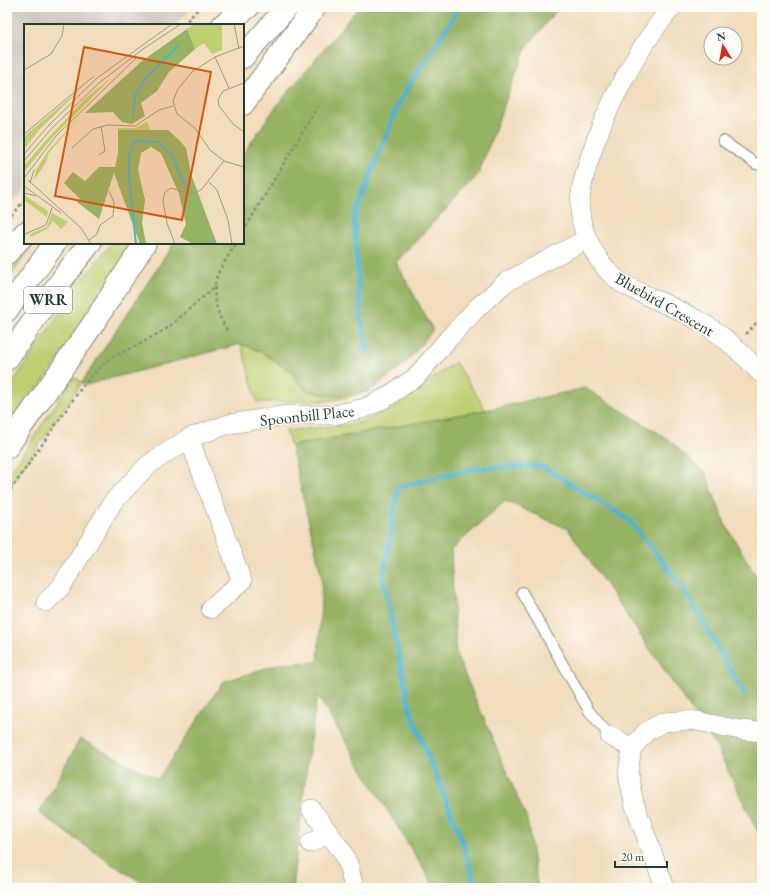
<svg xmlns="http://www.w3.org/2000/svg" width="769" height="895" viewBox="0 0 769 895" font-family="'EB Garamond',serif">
	<rect width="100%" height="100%" fill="#fdfcf7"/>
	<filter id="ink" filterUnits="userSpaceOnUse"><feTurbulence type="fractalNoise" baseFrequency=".025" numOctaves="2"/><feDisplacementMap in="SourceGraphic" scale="8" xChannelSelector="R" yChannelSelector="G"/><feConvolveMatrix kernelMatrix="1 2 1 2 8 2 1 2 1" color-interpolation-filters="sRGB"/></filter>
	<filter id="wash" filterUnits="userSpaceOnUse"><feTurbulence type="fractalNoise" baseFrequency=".012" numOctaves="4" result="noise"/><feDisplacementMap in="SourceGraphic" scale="16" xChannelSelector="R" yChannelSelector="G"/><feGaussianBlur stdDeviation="0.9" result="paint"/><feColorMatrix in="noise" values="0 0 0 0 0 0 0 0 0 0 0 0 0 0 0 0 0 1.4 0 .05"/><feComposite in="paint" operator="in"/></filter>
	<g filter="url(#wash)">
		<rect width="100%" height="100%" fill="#f1dcbc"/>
		<path fill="#cac3b8" d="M7,7H193L176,25H25V189L7,209Z"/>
		<g fill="#becf72" stroke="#6e8653">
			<path d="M26,243H34L7,281V265Z"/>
			<path d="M112,243H138L7,434V392L77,286Z"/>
			<path d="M241,344L262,352L292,373L306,391L334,396L369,391L349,397L324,401L257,402Z"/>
			<path d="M455,362L486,410L291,446L286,431L355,424L391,410Z"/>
			<path d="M74,377L82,382L7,491V477Z"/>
		</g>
		<g fill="#96b264" stroke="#5a784c">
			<path d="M359,7H559L525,49L478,175L396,262L433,330L403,366L369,391L334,396L306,391L292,373L262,352L241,344L86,385L82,382L174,243H243V154L275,108Z"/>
			<path d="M585,388L668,439L706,474L725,524L762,586V840L717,748L568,529L505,501L451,550L456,654L527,819L538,888H435L317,695L310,742L292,888H147L148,886L113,865L39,813L80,739L158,779L223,682L278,664L318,662L322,578L291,446L486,410Z"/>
		</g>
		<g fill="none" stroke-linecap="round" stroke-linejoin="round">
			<g stroke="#4eb3cd" stroke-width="5">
				<path d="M368,351L360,313L354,218L400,100L460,7"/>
				<path d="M476,888L463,843L411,713L383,579L398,487L476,468L542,466L629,520L684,589L745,695"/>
			</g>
		</g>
	</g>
	<g filter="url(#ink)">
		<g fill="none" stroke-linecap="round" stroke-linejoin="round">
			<g stroke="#888c78" stroke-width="12">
				<g id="service">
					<path d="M723,141L756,164L762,165"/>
					<path d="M522,592L589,711L610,736"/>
				</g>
			</g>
			<g stroke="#888c78" stroke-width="20">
				<g id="minor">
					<path d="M672,7C637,48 605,109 589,160C584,177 579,194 580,211C581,234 600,267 619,281C624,285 631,288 637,291C657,301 678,309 697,320C722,333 743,355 762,374"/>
					<path d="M189,438L242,581L211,609"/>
					<path d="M46,602L61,587L113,502L148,465L189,438L229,424L287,415H334L365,408L385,398L416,377L448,339L478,307L506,282L587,239"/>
					<path d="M610,736L632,748"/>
					<path d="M311,809L342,851L348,864L354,888"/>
					<path d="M310,843L329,833"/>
					<path d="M665,888L634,803L628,773L632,748L647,731L664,722L692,720L740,730L762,732"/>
				</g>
			</g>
			<g stroke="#888c78" stroke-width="24">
				<g id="motorway">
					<path d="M223,25L248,7"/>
					<path d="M243,57L287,7"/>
					<path d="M243,104L315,7"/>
					<path d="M7,253L25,233"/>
					<path d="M7,310L55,243"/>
					<path d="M7,359L68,271L90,243"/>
					<path d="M7,447L91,327L145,243"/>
				</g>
			</g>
			<g stroke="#888c78" stroke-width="2.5" stroke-dasharray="3 3" stroke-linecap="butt">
				<path d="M183,25L200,7"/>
				<path d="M7,220L25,200"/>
				<path d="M243,232L318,106"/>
				<path d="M227,330C217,314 211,295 217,276C220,267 231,252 237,243"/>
				<path d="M746,334L762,317"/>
				<path d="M7,495L84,384L110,358L140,344L166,329L216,286"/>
			</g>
			<use href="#service" stroke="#fff" stroke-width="10"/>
			<use href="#minor" stroke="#fff" stroke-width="19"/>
			<use href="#motorway" stroke="#fff" stroke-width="22"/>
		</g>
	</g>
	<g text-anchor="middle" stroke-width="3" stroke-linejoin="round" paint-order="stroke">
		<rect fill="#fdfcf7" stroke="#62766e" stroke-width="1" x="24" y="287" width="48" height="26" rx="3"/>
		<g font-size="15" font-weight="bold" fill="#1f3d34">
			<text x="48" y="305">WRR</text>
		</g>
		<g font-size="16" fill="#1f3d34" stroke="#fdfcf7">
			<text transform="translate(665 304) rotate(30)" y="6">Bluebird Crescent</text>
			<text transform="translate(307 415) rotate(-6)" y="6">Spoonbill Place</text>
		</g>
	</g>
	<g transform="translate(24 24)">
		<rect width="220" height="220" fill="#f1dcbc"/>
		<path d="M171,0H198V26L188,30L180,19L171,25L163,5ZM87,54L28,114L0,148V142L22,116L63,73ZM59,63L15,106L0,125V114L4,109ZM60,88L24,130L23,137L10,156L12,146L24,127ZM123,98L127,107L94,106L93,104H111ZM0,171L24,187L23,193L0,176ZM28,189L44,198L37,205L29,197L23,205L7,213L6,210L23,203Z" fill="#becf72"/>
		<path d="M163,5L171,25L145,48L133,67L117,79L121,92L108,100L98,98L89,88L61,89L118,37ZM94,106H144L156,117L162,124L167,150L193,220H169L156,213L162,200L155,170L137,129L127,123L117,129L114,146L121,176L118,199L122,220H116L90,149L75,195L53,178L56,175L40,159L49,148L61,157L75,143H91L94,129Z" fill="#96b264"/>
		<path fill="none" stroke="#4eb3cd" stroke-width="2" d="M109,93L111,71L123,53L154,22M112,220L105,155V132L110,117L135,118L147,130L161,162"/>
		<path fill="none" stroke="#9d9c86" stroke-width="1" d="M210,0L215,25M220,22L191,33L168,48L154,65L149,77L153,90L171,104L186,126L200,137L220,143M191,33L205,64M0,46L27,30L38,12L40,0M220,59L199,67L194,76L195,82L209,100L220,108M0,110L70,52M48,124L69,105L84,101L111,102L135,86L149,82M0,130L25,101L73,54L148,0M75,131L81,127L77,102M0,137L28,104L75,59L119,25L157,0M0,154L32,112L112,34M4,156L57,204L67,220M185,158L193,166L204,196L208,220M6,159L10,146M0,162L37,189M0,169L12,172M1,210L22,201L28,184M65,216L73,210L76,201L89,192L90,178L85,167M151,220L143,199L139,177L141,168L147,164L166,170L177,166L200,137"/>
		<path fill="#d45610" fill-opacity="0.15" stroke="#d45610" stroke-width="2" d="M60,23L187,48L158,196L31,172Z"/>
		<rect width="220" height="220" fill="none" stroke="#1f3d34" stroke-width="2"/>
	</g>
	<rect width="769" height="895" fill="none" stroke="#fdfcf7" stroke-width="24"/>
	<g transform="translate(723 46) rotate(349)"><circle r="19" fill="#fdfcf7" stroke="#a4b0a9"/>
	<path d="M0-3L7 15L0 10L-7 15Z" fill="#c8321e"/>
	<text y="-6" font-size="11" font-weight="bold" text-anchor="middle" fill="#1f3d34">N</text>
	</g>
	<path d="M615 861v6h52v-6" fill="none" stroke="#1f3d34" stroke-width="2"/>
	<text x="621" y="861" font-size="12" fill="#1f3d34" stroke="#fdfcf7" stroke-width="3" paint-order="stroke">20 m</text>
</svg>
